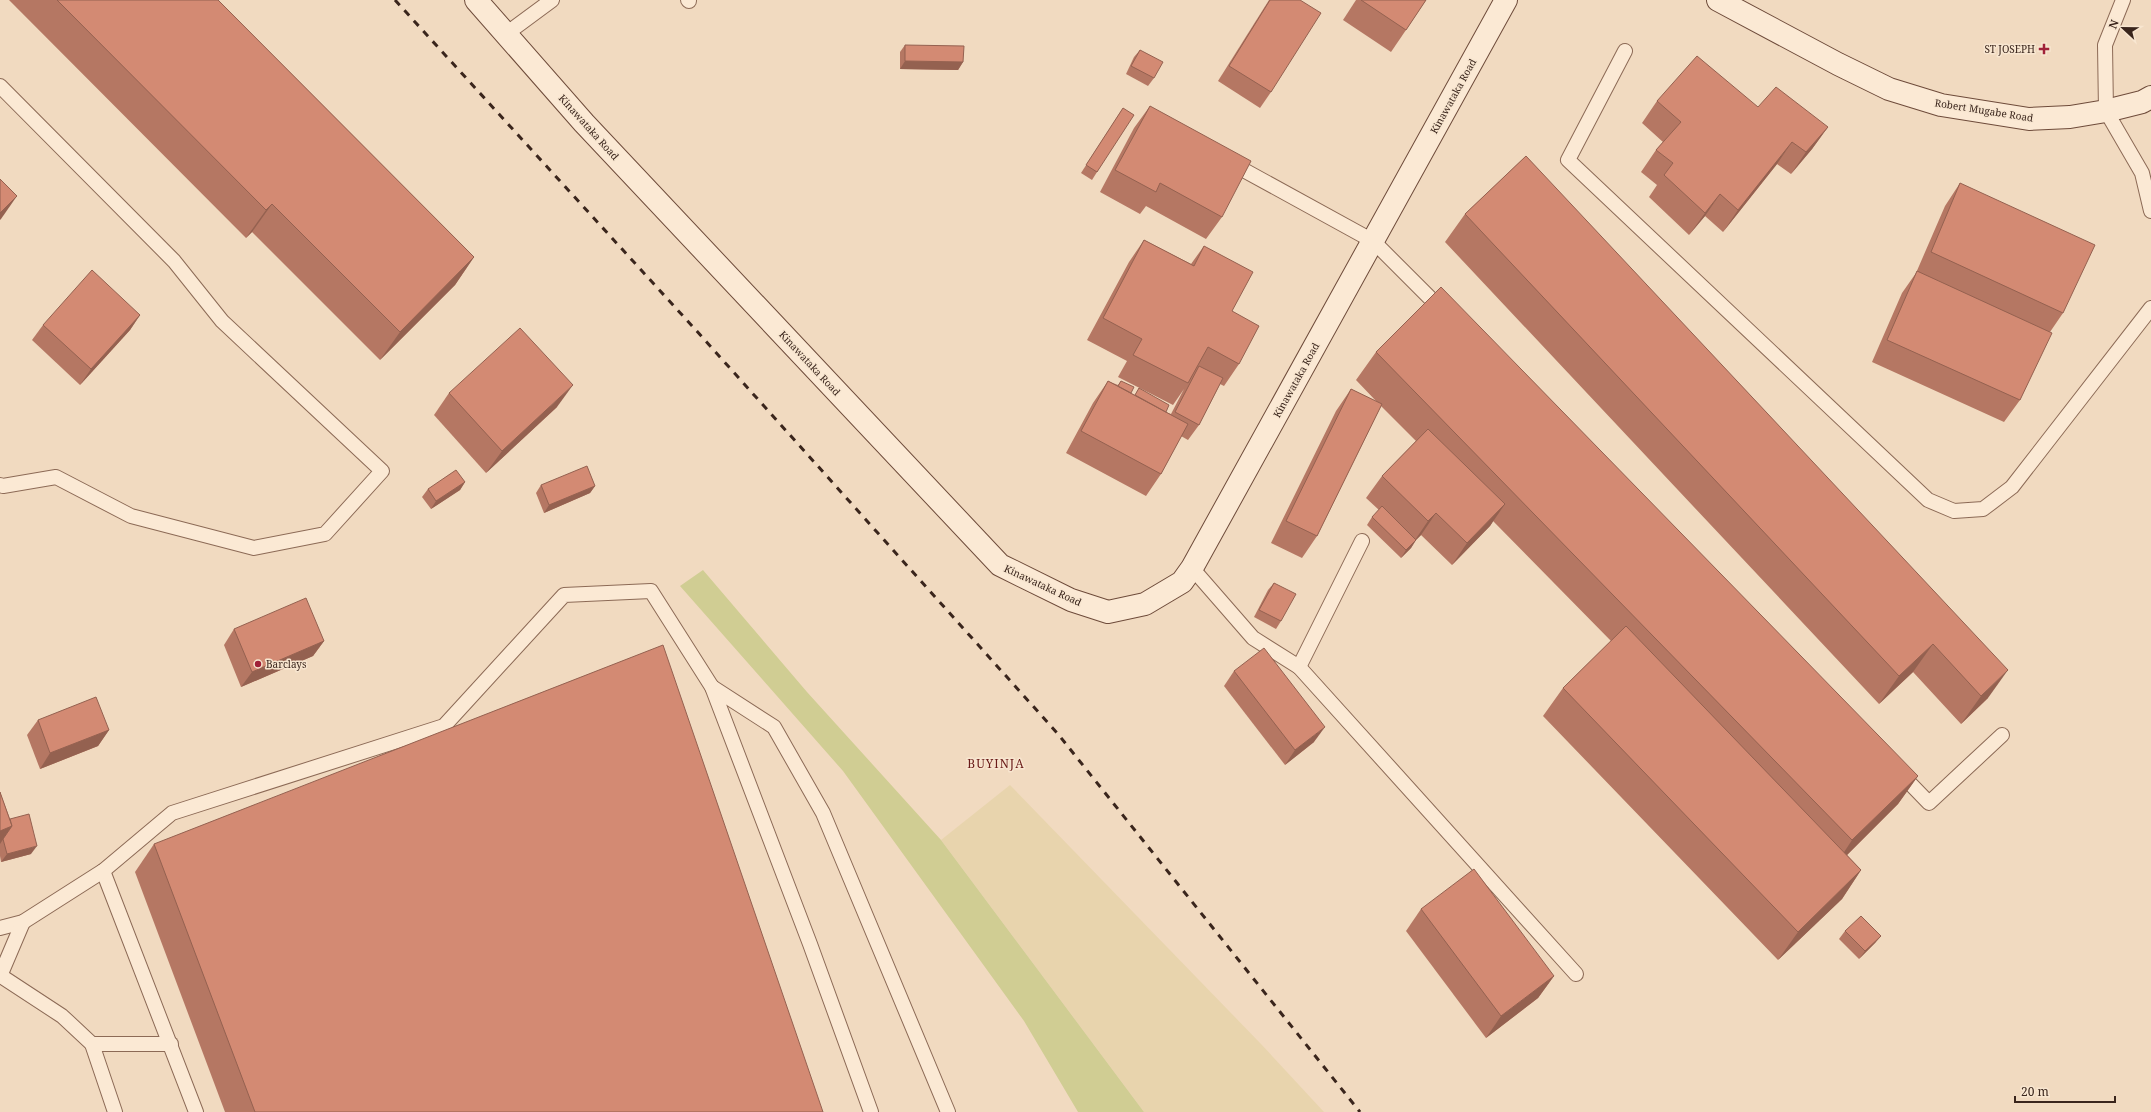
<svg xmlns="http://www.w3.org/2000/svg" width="2151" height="1112" viewBox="0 0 2151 1112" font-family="'Noto Serif',serif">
	<rect width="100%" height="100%" fill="#f1dac0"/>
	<path fill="#e8d4ad" d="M1010,785L1261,1044L1324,1112H1144L941,840Z"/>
	<path fill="#d0cd93" d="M703,570L807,692L941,840L1144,1112H1078L1024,1021L843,771L680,586Z"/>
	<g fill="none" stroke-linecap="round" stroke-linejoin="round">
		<g stroke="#8c6a56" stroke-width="16">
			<g id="lane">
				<path d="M688,0L689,1"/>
				<path d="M2123,0L2105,45L2106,111L2142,173L2151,211"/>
				<path d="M506,34L552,0"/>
				<path d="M1625,51L1568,160L1928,500L1954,511L1983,509L2012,487L2151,308"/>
				<path d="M0,86L174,261L222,321L382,471L325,534L254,548L131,516L56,477L3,486L0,485"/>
				<path d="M1229,162L1373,241L1443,311"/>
				<path d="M1192,568L1253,638L1299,667L1362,541"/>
				<path d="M1299,667L1576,974"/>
				<path d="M712,687L774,727L823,813L948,1112"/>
				<path d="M1899,772L1929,803L2002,735"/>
				<path d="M103,871L196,1112"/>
				<path d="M0,928L23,922L103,871L172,813L444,726L564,595L651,591L712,687L810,944L871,1112"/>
				<path d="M0,976L23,922"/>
				<path d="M1,976L62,1016L92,1044L115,1112"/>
				<path d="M92,1044H171"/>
			</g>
		</g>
		<g stroke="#6e4b3a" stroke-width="24">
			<g id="secondary">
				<path d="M476,0L584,123L1000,565L1071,600L1108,612L1145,604L1182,582L1192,568L1506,0"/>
				<path d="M1718,0L1838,64L1889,89L1941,105L2029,119L2070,117L2106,111L2142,102L2151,97"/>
			</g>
		</g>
		<use href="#lane" stroke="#fbe9d4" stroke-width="14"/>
		<use href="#secondary" stroke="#fbe9d4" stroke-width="22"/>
		<path stroke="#3a251c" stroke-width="3" stroke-dasharray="7 7" stroke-linecap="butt" d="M395,0L694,328L1058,734L1360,1112"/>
	</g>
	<g fill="#b57763">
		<path d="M9,0H218L474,257L455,285L380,360L252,232L246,238Z"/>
		<path d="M1269,0H1300L1271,92L1260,108L1218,81Z"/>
		<path d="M1356,0H1426L1406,30L1391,52L1343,20Z"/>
		<path d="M905,45L963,62L958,70L900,69V52Z"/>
		<path d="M1140,50L1154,78L1148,86L1126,74L1134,57Z"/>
		<path d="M1657,101L1758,107L1828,127L1812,149L1791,174L1777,164L1723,232L1705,216L1689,235L1649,197L1657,185L1641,172L1656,150L1663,142L1642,123Z"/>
		<path d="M1150,106L1222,217L1206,239L1146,206L1140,214L1100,192L1134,128Z"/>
		<path d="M1123,108L1097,172L1092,180L1081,173Z"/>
		<path d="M1526,156L1988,698L1961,724L1913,672L1879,704L1445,242L1465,214Z"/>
		<path d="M1960,183L2063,313L2050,332L2020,400L2004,422L1872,362L1902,293L1916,273L1945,206Z"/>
		<path d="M1144,240L1191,264L1204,246L1232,311L1239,364L1224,386L1220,384L1199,425L1188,440L1181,436L1161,474L1146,496L1066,453L1093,403L1108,381L1118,385L1121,381L1131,393L1135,395L1139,388L1166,412L1171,414L1184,389L1173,405L1118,377L1127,361L1087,340L1129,262Z"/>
		<path d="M140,315L130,330L80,385L32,340L43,325Z"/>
		<path d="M1376,352L1918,776L1898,804L1847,855L1861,870L1842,899L1778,960L1543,716L1563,688L1611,641L1493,521L1490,526L1452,565L1421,535L1416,540L1411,548L1401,558L1367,525L1372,517L1379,510L1366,498L1382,476L1416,441L1381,406L1317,536L1302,558L1271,543L1336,411L1351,389L1377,402L1356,380Z"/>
		<path d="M449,393L557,407L486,473L434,415Z"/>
		<path d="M465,482L460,490L431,509L422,497L428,489Z"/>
		<path d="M541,485L595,486L590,493L544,513L536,493Z"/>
		<path d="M1274,583L1281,621L1276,629L1254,617L1268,590Z"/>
		<path d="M234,629L324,641L313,656L241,687L224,645Z"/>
		<path d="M1234,671L1314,742L1285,765L1224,686Z"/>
		<path d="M38,720L109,730L98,746L40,769L27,735Z"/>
		<path d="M0,792L10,819L31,854L1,862L0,856Z"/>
		<path d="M154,844L823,1112H225L135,872Z"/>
		<path d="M1421,909L1554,976L1538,998L1486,1038L1406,931Z"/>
		<path d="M1845,931L1881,936L1875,943L1859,959L1839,939Z"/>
	</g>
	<g fill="#946150">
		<path d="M905,61L963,62L958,70L900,69Z"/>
		<path d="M1828,127L1812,149L1791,174L1806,152Z"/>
		<path d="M1792,142L1777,164L1723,232L1738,210Z"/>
		<path d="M1720,194L1705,216L1689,235L1705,213Z"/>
		<path d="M17,196L1,219L0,220V213Z"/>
		<path d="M272,204L252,232L246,238L266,210Z"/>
		<path d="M474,257L455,285L380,360L400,332Z"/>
		<path d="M140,315L130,330L80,385L91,369Z"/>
		<path d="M573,385L557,407L486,473L502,451Z"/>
		<path d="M465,482L460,490L431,509L436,501Z"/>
		<path d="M595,486L590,493L544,513L549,505Z"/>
		<path d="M1505,504L1490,526L1452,565L1467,543Z"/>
		<path d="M1436,513L1421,535L1413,543L1428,521Z"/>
		<path d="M1416,540L1411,548L1401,558L1406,550Z"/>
		<path d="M324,641L313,656L241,687L252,672Z"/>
		<path d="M1933,644L1913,672L1879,704L1899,676Z"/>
		<path d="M2008,670L1988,698L1961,724L1981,696Z"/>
		<path d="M1325,727L1314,742L1285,765L1295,750Z"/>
		<path d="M109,730L98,746L40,769L50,753Z"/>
		<path d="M1918,776L1898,804L1833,869L1852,840Z"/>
		<path d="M12,826L0,844V831Z"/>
		<path d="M37,846L31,854L1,862L7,854Z"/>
		<path d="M1861,870L1842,899L1778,960L1798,932Z"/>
		<path d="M1881,936L1875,943L1859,959L1865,951Z"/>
		<path d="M1554,976L1538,998L1486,1038L1501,1016Z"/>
	</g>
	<g fill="#d38a73" stroke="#946150">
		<path d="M57,0H218L474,257L400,332L272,204L266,210Z"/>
		<path d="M1270,0H1300L1321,13L1271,92L1229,66Z"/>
		<path d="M1361,0H1426L1406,30Z"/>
		<path d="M905,45L964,46L963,62L905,61Z"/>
		<path d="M1140,50L1163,62L1154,78L1131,66Z"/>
		<path d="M1697,56L1758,107L1776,87L1828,127L1806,152L1792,142L1738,210L1720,194L1705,213L1664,175L1673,163L1656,150L1681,122L1657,101Z"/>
		<path d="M1150,106L1251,161L1222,217L1160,183L1156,192L1115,170Z"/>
		<path d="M1123,108L1134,115L1097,172L1086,165Z"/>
		<path d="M1526,156L2008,670L1981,696L1933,644L1899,676L1465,214Z"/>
		<path d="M0,179L17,196L0,213Z"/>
		<path d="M1960,183L2095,245L2063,313L1931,252Z"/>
		<path d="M1144,240L1194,266L1204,246L1253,272L1232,311L1259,326L1239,364L1208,347L1188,383L1133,355L1142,339L1103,318Z"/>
		<path d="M92,270L140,315L91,369L43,325Z"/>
		<path d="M1917,271L2052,333L2020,400L1887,340Z"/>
		<path d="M1441,287L1918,776L1852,840L1376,352Z"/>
		<path d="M520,328L573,385L502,451L449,393Z"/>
		<path d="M1199,366L1223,378L1199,425L1175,412Z"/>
		<path d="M1108,381L1188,424L1161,474L1081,431Z"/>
		<path d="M1121,381L1134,387L1131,393L1118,386Z"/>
		<path d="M1139,388L1169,405L1166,412L1135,395Z"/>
		<path d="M1351,389L1382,404L1317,536L1286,521Z"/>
		<path d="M1428,429L1505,504L1467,543L1436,513L1428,521L1382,476Z"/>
		<path d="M587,466L595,486L549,505L541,485Z"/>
		<path d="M456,470L465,482L436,501L428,489Z"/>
		<path d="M1382,506L1416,540L1406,550L1372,517Z"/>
		<path d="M1274,583L1296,594L1281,621L1259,610Z"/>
		<path d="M306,598L324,641L252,672L234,629Z"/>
		<path d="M1626,626L1861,870L1798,932L1563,688Z"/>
		<path d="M663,645L823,1112H255L154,844Z"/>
		<path d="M1264,648L1325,727L1295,750L1234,671Z"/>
		<path d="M96,697L109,730L50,753L38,720Z"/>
		<path d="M0,792L12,826L0,831Z"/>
		<path d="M29,814L37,846L7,854L3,839L12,826L10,819Z"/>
		<path d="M1474,869L1554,976L1501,1016L1421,909Z"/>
		<path d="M1861,916L1881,936L1865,951L1845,931Z"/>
	</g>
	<g fill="#a02138" stroke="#f8e6d0" stroke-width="1.5">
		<path d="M2042 43h4v4h4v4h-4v4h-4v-4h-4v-4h4z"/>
		<circle cx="258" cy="664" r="4"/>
	</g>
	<g text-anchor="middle" stroke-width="3" stroke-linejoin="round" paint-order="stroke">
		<g font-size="10" fill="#3a251c" stroke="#f8e6d0" text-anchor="end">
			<text x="2035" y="53">ST JOSEPH</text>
			<text x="266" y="668" text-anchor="start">Barclays</text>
		</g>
		<g font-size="10" fill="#3a251c" stroke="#f8e6d0">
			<text transform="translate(1453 96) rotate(-61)" y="4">Kinawataka Road</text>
			<text transform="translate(1984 110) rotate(9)" y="4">Robert Mugabe Road</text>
			<text transform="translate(589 127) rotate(48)" y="4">Kinawataka Road</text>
			<text transform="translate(810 363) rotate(47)" y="4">Kinawataka Road</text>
			<text transform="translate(1296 380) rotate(-61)" y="4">Kinawataka Road</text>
			<text transform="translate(1043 585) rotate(25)" y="4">Kinawataka Road</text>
		</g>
		<g font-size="12" letter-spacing="1" fill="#6a1b18" stroke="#f8e6d0">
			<text x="996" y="768">BUYINJA</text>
		</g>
	</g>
	<g transform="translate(2123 28) rotate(292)" stroke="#f8e6d0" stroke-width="3" paint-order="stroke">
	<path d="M0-3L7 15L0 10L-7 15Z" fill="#3a251c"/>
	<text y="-6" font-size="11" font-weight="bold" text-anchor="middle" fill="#3a251c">N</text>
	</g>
	<path d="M2015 1096v6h100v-6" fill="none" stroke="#3a251c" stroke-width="2"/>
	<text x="2021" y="1096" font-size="12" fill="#3a251c" stroke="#f8e6d0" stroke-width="3" paint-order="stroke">20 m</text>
</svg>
